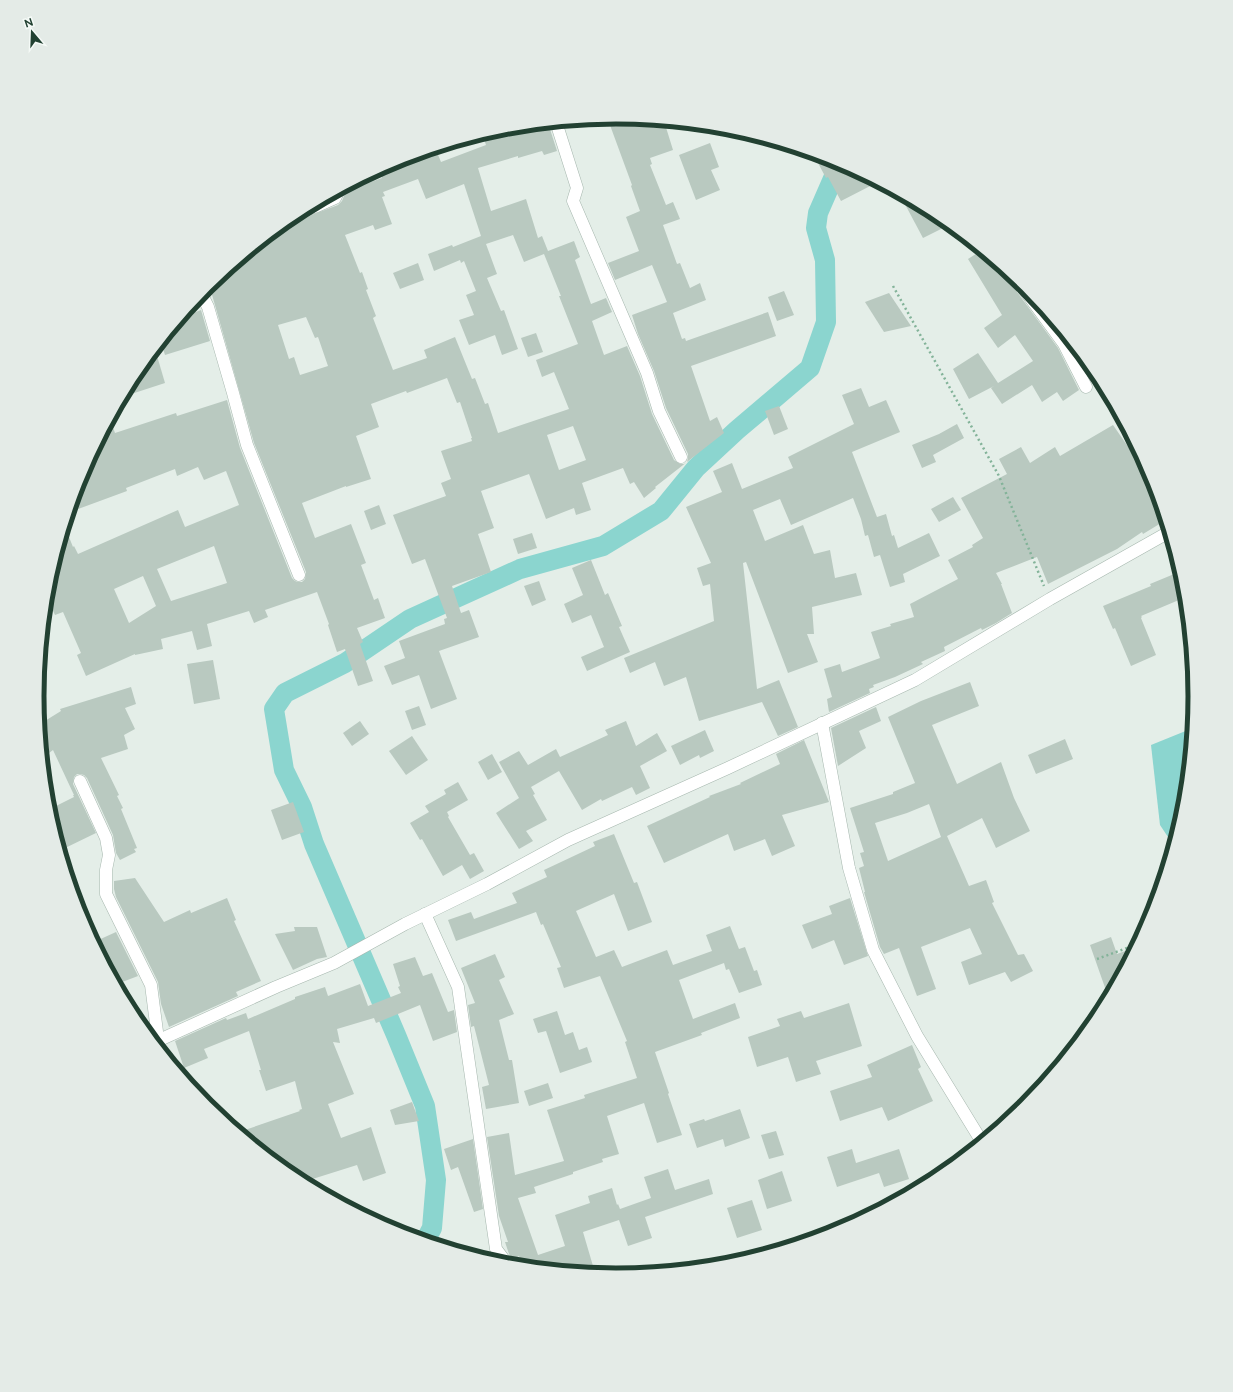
<svg xmlns="http://www.w3.org/2000/svg" width="1233" height="1392" viewBox="0 0 1233 1392" font-family="Raleway,sans-serif">
	<rect width="100%" height="100%" fill="#e4eee8"/>
	<path fill="#8bd5cf" d="M1193,728L1185,809L1174,846L1160,825L1151,745Z"/>
	<g fill="none" stroke-linecap="round" stroke-linejoin="round">
		<path stroke="#8bd5cf" stroke-width="20" d="M425,1241L432,1228L436,1180L425,1106L396,1035L314,844L302,807L284,770L274,709L285,693L345,663L410,619L520,569L603,546L661,511L696,468L737,430L810,368L826,322L825,260L816,228L818,213L835,174L849,166"/>
	</g>
	<g fill="#b9c9c0" fill-rule="evenodd">
		<path d="M617,116L664,121L673,150L650,158L652,164L650,165L666,205L673,202L680,219L663,225L677,264L680,263L690,288L700,283L706,300L673,313L682,339L685,338L686,341L768,312L776,336L691,366L710,421L717,417L724,433L655,487L656,488L644,498L634,482L630,484L623,468L582,483L591,510L576,515L574,508L546,519L529,474L481,491L494,528L478,534L491,572L452,586L461,613L469,610L479,637L439,651L457,699L431,709L419,675L392,685L384,666L405,658L399,641L445,624L444,619L447,618L425,559L412,564L393,515L446,496L441,483L451,479L441,451L472,441L471,438H472L460,402L457,403L447,378L407,393L406,391L371,404L379,427L356,436L371,479L346,487V486L302,503L315,538L351,524L366,563L361,565L374,600L378,598L385,618L357,628L363,642L360,644L373,681L358,686L345,649L337,652L328,625L329,624L317,592L265,610L268,617L254,623L249,611L207,624L212,646L197,650L192,631L161,639L163,649L135,655V654L86,676L77,655L81,653L63,612L55,615L47,598L48,583L65,527L73,547L74,546L78,554L178,510L185,527L239,505L226,471L204,480L198,467L177,476L175,469L126,488L127,491L70,512L81,474L110,419L115,433L176,413L177,416L227,400L240,448L292,578L295,581L298,582H302L305,579L306,572L254,443L209,284L293,216L297,219H301L338,205L342,201L346,191L382,178L381,175L413,163L412,159L436,150L441,162L486,145L484,139L500,133L501,136L528,128L529,132L549,126L557,151L544,155L542,151L518,158V156L478,168L491,211L526,199L538,238L542,236L548,251L574,241L580,257L575,260L591,304L606,298L612,312L592,321L604,355L627,346L640,376L652,414L674,460L680,464H684L687,462L688,458V454L666,408L654,371L638,334L632,315L667,302L652,265L615,280L608,263L639,251L626,217L640,211L631,186L632,185L607,117ZM418,179L426,199L464,184L481,236L453,247L452,245L428,254L434,271L460,260L461,263L464,261L476,291L466,295L474,315L459,320L469,345L495,335L502,355L518,349L504,310L501,311L487,278L497,274L486,244L513,235L524,262L544,254L561,296H559L578,344L536,360L542,377L554,372L569,409L498,433L488,403L485,404L475,378L472,379L455,337L424,350L427,358L393,370L373,318L376,316L366,290L368,289L362,272L360,273L345,235L373,225L375,230L392,224L382,197L385,196L383,192ZM306,317L315,338L318,337L328,366L300,375L294,357L289,359L278,325ZM573,426L586,460L559,470L547,435ZM214,546L227,583L171,601L157,569ZM143,576L156,606L129,623L114,589Z"/>
		<path d="M710,143L719,167L711,170L720,190L696,200L679,155Z"/>
		<path d="M828,157L838,161L878,182L841,201L828,177L826,178L818,163Z"/>
		<path d="M899,193L937,213L945,227L923,238Z"/>
		<path d="M982,250L1009,272L1008,277L1009,281L1058,348L1079,390L1063,401L1057,392L1042,402L1032,385L1002,404L991,388L994,386L969,399L953,369L978,353L998,383L1033,361L1015,335L998,348L984,328L1002,315L968,259Z"/>
		<path d="M418,263L424,280L400,289L393,273Z"/>
		<path d="M784,291L794,315L777,321L768,297Z"/>
		<path d="M889,293L911,326L884,332L865,302Z"/>
		<path d="M201,310L210,341L165,355L161,342L182,317Z"/>
		<path d="M536,333L543,352L528,357L521,338Z"/>
		<path d="M1073,344H1074L1091,365L1085,368Z"/>
		<path d="M155,349L165,383L122,397L135,374Z"/>
		<path d="M861,388L869,407L886,400L900,432L852,452L877,517L886,514L892,536L894,535L898,548L929,533L940,556L903,574L905,582L890,587L880,555L874,557L868,535L865,536L861,519L853,498L791,525L780,499L753,510L765,541L803,525L814,554L830,550L835,578L856,573L862,595L812,607L814,634H807L818,662L788,673L746,562L743,563L757,689L779,680L798,727L778,736L762,702L699,721L686,677L664,686L655,662L630,673L624,658L714,621L710,584L703,586L697,568L711,563L686,507L722,492L713,471L732,463L742,489L793,468L788,457L854,424L842,395Z"/>
		<path d="M779,406L788,429L774,435L765,411Z"/>
		<path d="M957,424L964,438L933,455L936,462L922,468L912,445L939,434Z"/>
		<path d="M1113,425L1156,487L1166,520L1143,534L1142,532L1117,549L1048,584L1037,557L996,573L1002,584H1001L1012,613L996,623L982,630L981,628L944,647L945,651L921,662L923,664L895,677L873,685L874,687L869,689L870,693L829,712L827,699L832,697L824,669L840,664L842,672L880,658L871,632L891,626L890,624L914,617L910,604L958,579L948,560L973,547L972,545L983,538L961,498L1007,474L999,459L1021,447L1030,463L1055,447L1060,456Z"/>
		<path d="M953,497L961,510L939,522L931,509Z"/>
		<path d="M379,505L386,524L371,530L364,511Z"/>
		<path d="M532,533L537,548L518,554L513,539Z"/>
		<path d="M591,560L605,595L608,593L622,626L619,627L630,652L587,671L581,657L604,647L591,615L572,623L564,604L583,595L572,568Z"/>
		<path d="M1179,572L1185,586L1186,597L1141,616L1142,617L1141,618L1156,655L1131,666L1115,628L1113,629L1103,606L1151,586L1150,584Z"/>
		<path d="M539,581L546,600L532,606L524,586Z"/>
		<path d="M213,660L220,699L194,704L187,664Z"/>
		<path d="M970,682L979,706L932,725L957,784L1001,762L1014,798L1030,831L996,848L982,818L947,836L969,886L986,880L994,902L992,903L1018,955L1024,954L1033,971L1011,982L1005,972L969,985L961,962L982,954L970,928L921,947L936,989L917,996L899,948L884,954L880,947L864,892H865L859,868L864,866L860,853L864,852L850,808L893,794V792L915,783L888,717L921,701ZM929,804L941,837L888,861L875,823L907,813Z"/>
		<path d="M131,687L136,704L125,708L135,729L124,735L128,749L101,758L119,795L117,796L123,808L121,809L137,848L134,849L136,852L120,860L116,853L113,835L87,778L84,775L80,774H77L74,777L73,784L96,833L61,850L48,810L74,797L73,795H74L53,750L49,753L41,741L40,724L61,711L60,709Z"/>
		<path d="M419,706L426,725L412,730L405,711Z"/>
		<path d="M876,707L881,721L859,731L866,748L838,766L831,728Z"/>
		<path d="M360,721L369,734L352,746L343,733Z"/>
		<path d="M626,721L636,746L657,733L667,751L640,766L650,788L636,795L632,787L602,801L601,799L582,810L559,771L531,787L535,794L533,795L547,820L526,831L533,841L519,849L496,813L519,798L499,762L519,751L528,765L556,749L560,757L608,735L605,730Z"/>
		<path d="M705,730L714,751L700,758L699,755L680,765L671,746Z"/>
		<path d="M412,736L428,760L406,775L389,751Z"/>
		<path d="M1065,739L1073,759L1036,774L1028,755Z"/>
		<path d="M804,740L829,802L782,815L795,846L772,856L765,839L734,851L728,834L664,863L647,826L710,797L709,796L741,784L740,783L780,764L776,754Z"/>
		<path d="M492,754L502,772L488,780L478,762Z"/>
		<path d="M458,782L468,800L447,812L449,816L448,817L470,855L474,853L484,871L470,879L462,865L443,876L422,839L420,840L410,823L429,812L425,806L446,794L444,790Z"/>
		<path d="M293,802L304,832L282,840L271,810Z"/>
		<path d="M614,834L634,883L637,882L652,922L628,931L614,894L576,911L596,957L614,950L622,967L667,950L673,965L712,951L706,935L730,926L739,949L745,947L754,971L757,970L762,985L739,993L729,969L726,970L724,963L679,980L693,1019L735,1003L740,1018L701,1033L702,1035L655,1052L669,1093L668,1094L682,1135L657,1143L644,1103L607,1116L619,1154L602,1159L603,1162L573,1172V1174L534,1187L536,1193L518,1198L538,1255L565,1246L555,1215L590,1203L588,1196L612,1188L617,1205L618,1204L620,1209L651,1198L644,1177L668,1169L675,1190L709,1179L713,1194L645,1217L652,1238L628,1246L619,1220L583,1232L593,1266L577,1272L515,1266V1263L521,1261L519,1256L513,1259L509,1254L505,1242H508L499,1216L487,1137L509,1133L515,1175L564,1161L547,1110L585,1098L584,1095L637,1078L625,1042L627,1041L600,976L564,988L557,968L561,967L543,924L541,925L536,912L456,941L448,920L471,912L474,919L517,903L512,893L547,877L544,870L595,846L593,842Z"/>
		<path d="M135,878L164,922L190,910L191,913L227,898L236,920L234,921L261,981L236,992L238,996L169,1027L161,1004L158,982L116,897L114,889V881Z"/>
		<path d="M850,898L868,956L844,965L834,940L812,949L802,925L832,914L829,906Z"/>
		<path d="M294,927H317L327,957L317,959L293,970L275,934L295,931Z"/>
		<path d="M116,932L138,976L117,984L94,942Z"/>
		<path d="M1111,937L1117,954L1136,947L1109,999L1090,945Z"/>
		<path d="M495,954L505,977L499,980L514,1014L499,1020L509,1060H512L519,1103L486,1109L482,1087L489,1085L474,1026L471,1027L468,1005L475,1003L461,968Z"/>
		<path d="M415,957L423,976L432,973L448,1012L454,1010L457,1032L433,1041L420,1005L376,1023L374,1018L337,1029L340,1043L333,1042L354,1094L328,1104L341,1138L371,1127L386,1173L363,1181L357,1165L303,1182L289,1173L284,1159L275,1162L239,1132L300,1111L299,1110L302,1109L295,1081L266,1091L259,1070H261L249,1031L204,1049L208,1058L184,1068L175,1041L226,1018L227,1020L246,1013L248,1019L295,999V997L325,987L328,996L360,984L368,1006L401,993L398,987L400,986L393,964Z"/>
		<path d="M849,1003L862,1046L816,1061L821,1074L796,1082L788,1057L757,1067L748,1037L780,1026L777,1019L801,1011L804,1018Z"/>
		<path d="M557,1011L565,1035L573,1032L579,1050L587,1047L592,1062L560,1073L546,1031L538,1033L533,1019Z"/>
		<path d="M912,1045L921,1067L918,1069L933,1101L888,1121L882,1107L840,1121L830,1091L872,1077L867,1065Z"/>
		<path d="M548,1083L553,1098L529,1106L524,1091Z"/>
		<path d="M412,1102L419,1121L395,1125L390,1110Z"/>
		<path d="M740,1109L750,1138L725,1147L723,1139L697,1148L689,1124L704,1119L705,1121Z"/>
		<path d="M776,1131L784,1155L769,1159L761,1135Z"/>
		<path d="M473,1139L483,1209L474,1212L458,1167L451,1170L444,1149Z"/>
		<path d="M852,1149L856,1163L899,1149L909,1179L884,1187L879,1173L837,1187L827,1157Z"/>
		<path d="M782,1171L792,1201L767,1209L758,1180Z"/>
		<path d="M752,1200L762,1230L737,1238L727,1208Z"/>
	</g>
	<g fill="none" stroke-linecap="round" stroke-linejoin="round">
		<g stroke="#a6b7ae" stroke-width="13">
			<path id="pedestrian" d="M299,212L317,206L335,198L339,190"/>
		</g>
		<g stroke="#a6b7ae" stroke-width="13">
			<g id="minor">
				<path d="M556,122L577,188L573,201L647,373L659,411L681,457"/>
				<path d="M1015,277L1064,344L1086,387"/>
				<path d="M201,293L208,307L233,393L247,445L299,575"/>
				<path d="M822,723L849,868L873,950L917,1036L982,1142"/>
				<path d="M80,781L106,838L109,855L106,870V894L151,985L159,1047"/>
				<path d="M425,914L458,987L496,1249L508,1265"/>
			</g>
		</g>
		<g stroke="#a6b7ae" stroke-width="13">
			<path id="tertiary" d="M155,1042L276,987L334,963L405,924L487,884L568,840L728,768L915,680L1050,599L1169,532"/>
		</g>
		<g stroke="#83b399" stroke-width="2.5" stroke-dasharray="2 3" stroke-linecap="butt">
			<path d="M893,286L999,476L1044,586"/>
			<path d="M1097,959L1138,944"/>
		</g>
		<use href="#pedestrian" stroke="#fff" stroke-width="12"/>
		<use href="#minor" stroke="#fff" stroke-width="12"/>
		<use href="#tertiary" stroke="#fff" stroke-width="12"/>
	</g>
	<path d="M0 0H1233V1392H0ZM44 696a572 572 0 1 1 1144 0a572 572 0 1 1-1144 0Z" fill="#e4ebe7" fill-rule="evenodd"/>
	<path fill="none" stroke="#224132" stroke-width="5" d="M44 696a572 572 0 1 1 1144 0a572 572 0 1 1-1144 0Z"/>
	<g transform="translate(32 32) rotate(341)" stroke="#f5faf7" stroke-width="3" paint-order="stroke">
	<path d="M0-3L7 15L0 10L-7 15Z" fill="#224132"/>
	<text y="-6" font-size="11" font-weight="bold" text-anchor="middle" fill="#224132">N</text>
	</g>
</svg>
